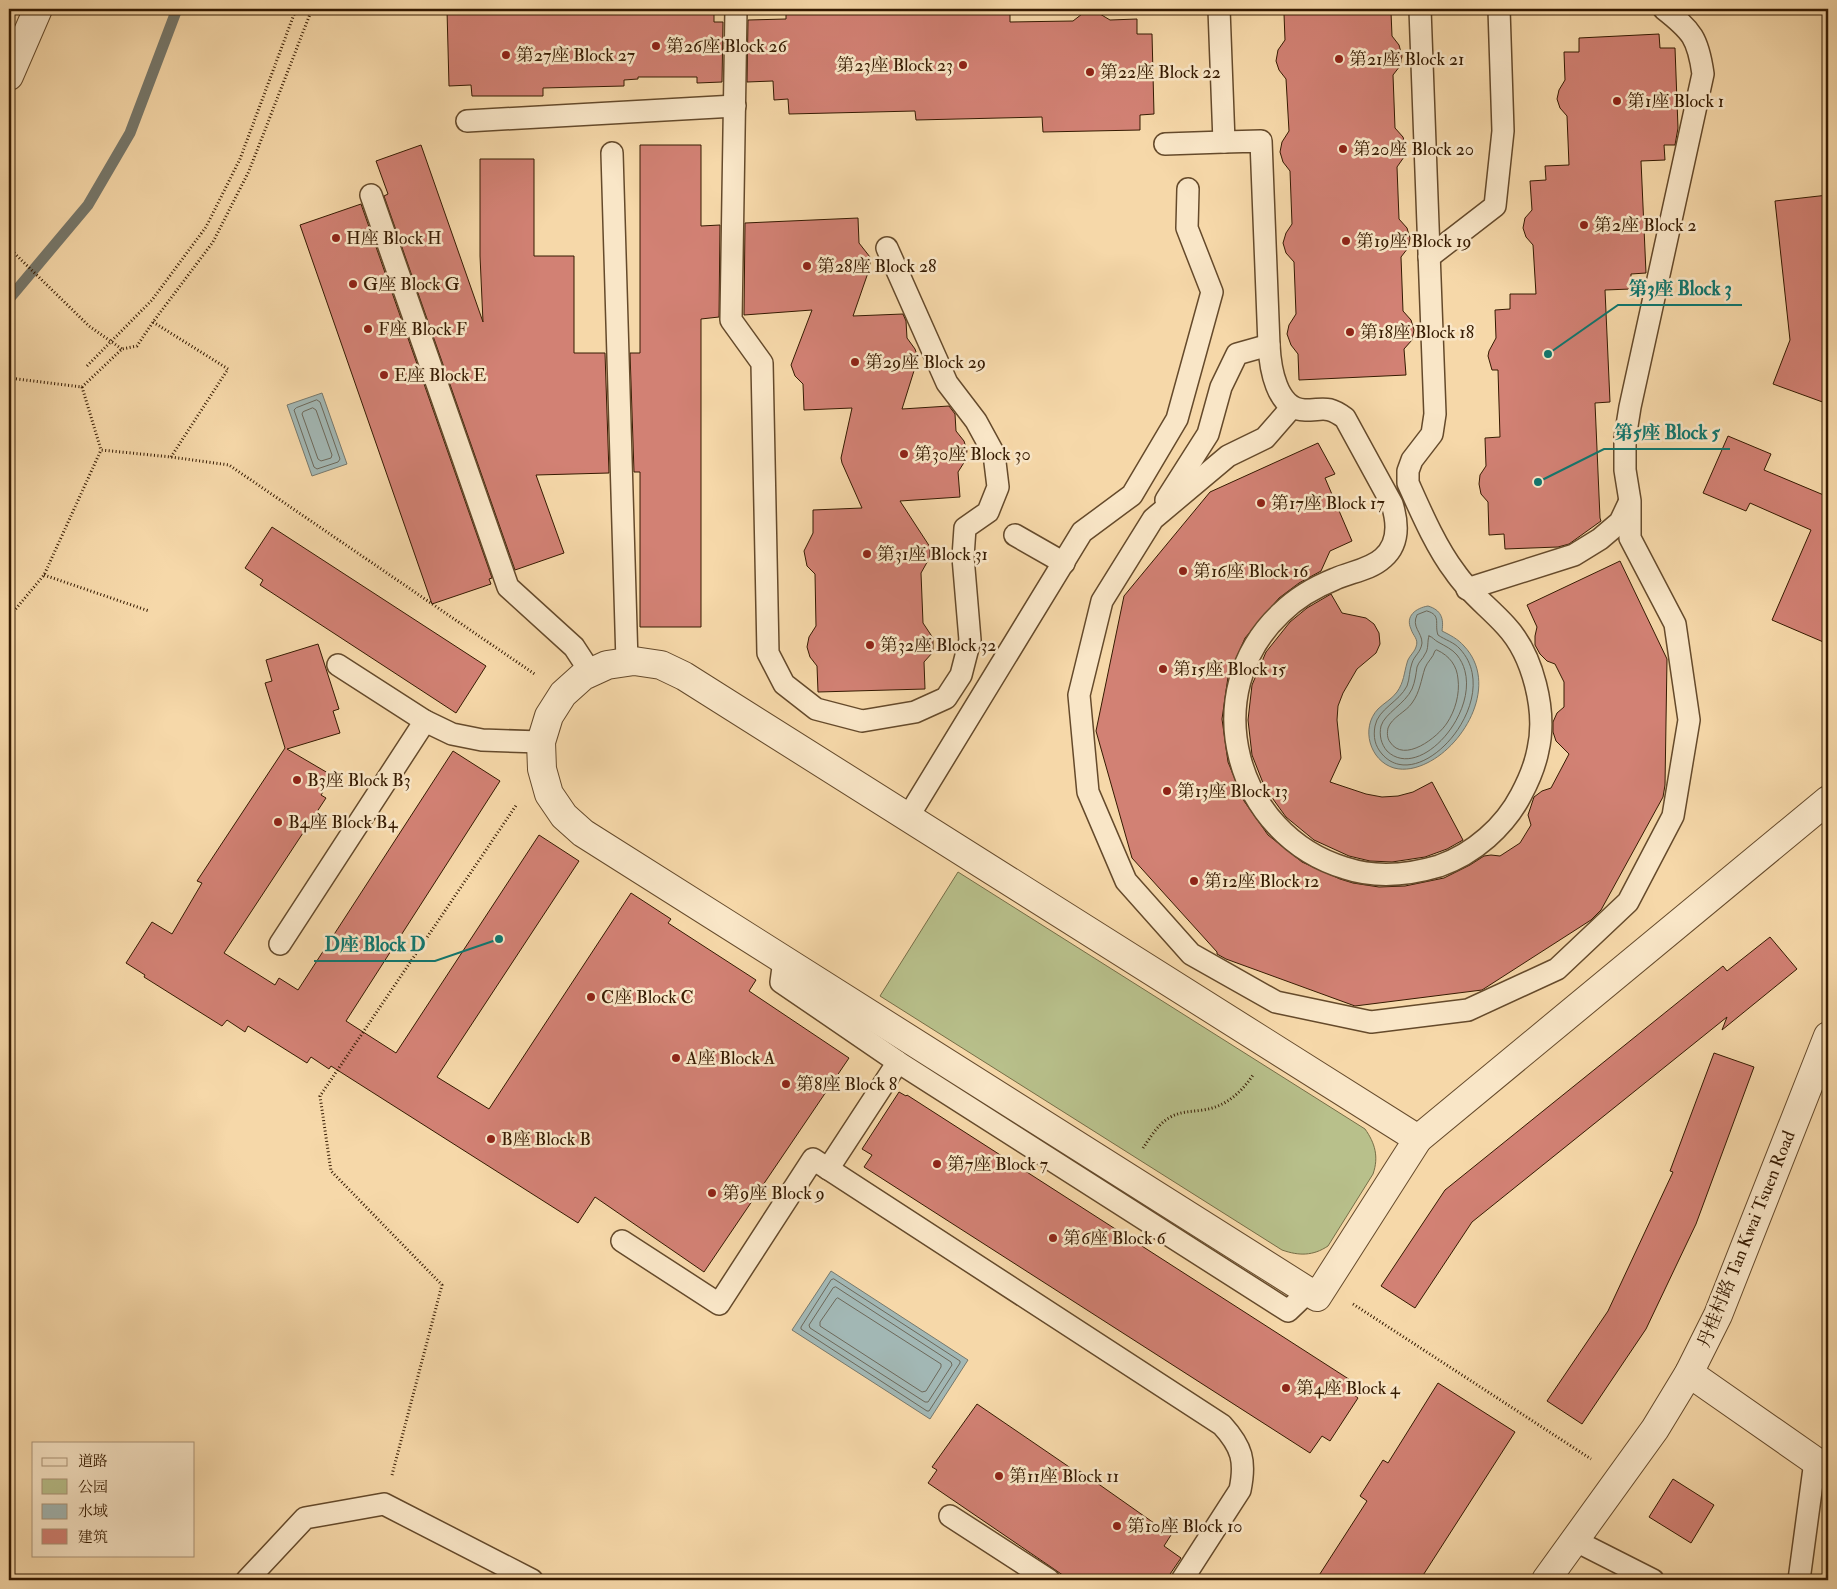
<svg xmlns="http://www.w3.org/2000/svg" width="1837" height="1589" viewBox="0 0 1837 1589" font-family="'IM FELL Double Pica','Noto Serif SC',serif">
	<rect width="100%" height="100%" fill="#f6d8a9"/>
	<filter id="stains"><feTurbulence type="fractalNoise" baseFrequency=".004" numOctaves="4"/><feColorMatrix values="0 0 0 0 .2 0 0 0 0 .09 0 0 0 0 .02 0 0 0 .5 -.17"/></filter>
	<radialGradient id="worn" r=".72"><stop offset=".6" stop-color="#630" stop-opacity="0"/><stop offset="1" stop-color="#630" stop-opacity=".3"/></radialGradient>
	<path fill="#b8c08b" stroke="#766d46" d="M958,872L1365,1129C1375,1143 1379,1157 1373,1174L1328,1246C1313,1256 1299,1256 1282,1250L880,996Z"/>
	<g fill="#a2b7b4" stroke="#76786c">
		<path d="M322,393L347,464L312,476L287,405Z"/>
		<path d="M1428,606C1441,610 1444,618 1442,631C1450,635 1458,639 1464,646C1499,683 1466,744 1427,763C1417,768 1405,771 1394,768C1370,761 1360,728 1378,709C1384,703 1392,699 1397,692C1404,682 1404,673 1407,663C1408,657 1414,653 1416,647C1419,639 1413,636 1411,629C1405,616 1416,608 1428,606Z"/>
		<path d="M831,1271L968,1360L930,1419L792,1330Z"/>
	</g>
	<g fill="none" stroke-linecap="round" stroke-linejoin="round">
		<g stroke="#6c685a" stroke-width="1">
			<path d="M317,400L320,402L340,459L338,462L317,469L314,467L294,410L296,408Z"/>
			<path d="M313,408L316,410L332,455L331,458L321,461L318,459L302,414L303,412Z"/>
			<path d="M1427,611C1442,615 1434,624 1438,635C1445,640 1454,642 1460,649C1506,699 1420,798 1382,754C1375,746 1373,737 1375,726C1378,709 1399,702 1407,686C1410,678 1409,671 1412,663C1414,656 1421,652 1422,643C1422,632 1411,627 1417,615Z"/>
			<path d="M1429,636C1433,637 1434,640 1438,642C1445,646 1452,649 1457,655C1492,699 1422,785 1387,751C1381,744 1379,735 1381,726C1385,713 1405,704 1412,689C1415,682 1416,674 1417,667C1419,661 1423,659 1425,654C1429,649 1427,641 1429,636Z"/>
			<path d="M1437,650C1450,656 1457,666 1458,679C1460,694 1455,711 1447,723C1438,737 1404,764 1390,742C1387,738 1387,733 1388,728C1392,717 1406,712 1412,703C1420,692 1421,680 1425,668C1427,662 1433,658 1435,651Z"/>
			<path d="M834,1279L960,1361V1363L929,1411H927L801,1329V1327L831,1280Z"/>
			<path d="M836,1287L951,1362L952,1365L928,1402H925L810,1328L809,1325L833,1288Z"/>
			<path d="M838,1298L941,1364V1367L926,1391L922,1392L820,1326V1322L836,1299Z"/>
		</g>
		<path stroke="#76786c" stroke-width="11" d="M9,299L88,205L130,133L177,9"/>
	</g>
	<g fill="#d28174" stroke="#351a01">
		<path d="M479,9H714V22H723L722,82L697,83V77H638V79L624,80V86L543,88V96H472L471,85L449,86L447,10Z"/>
		<path d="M786,9H883V11L1010,9V22L1073,21L1082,14L1091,12L1100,14L1110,20L1137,19V34H1152L1154,114L1140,115V130L1043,132L1042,117L916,120L915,111L789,114L788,99L774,100L773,81L747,82L748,20L786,19Z"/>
		<path d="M1391,12L1392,36L1399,45L1402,56L1400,66L1393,75L1395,128L1403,137L1406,147L1404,157L1397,167L1399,219L1407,228L1410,238L1408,248L1401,257L1403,311L1411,320L1414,330L1412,340L1404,349L1406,375L1299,380L1298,354L1291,345L1287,334L1289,325L1296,314L1294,262L1286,253L1283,243L1286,233L1292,224L1290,171L1283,162L1280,152L1282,142L1289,131L1286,79L1279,70L1276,61L1278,50L1285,40L1284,14Z"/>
		<path d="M1659,34L1660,48H1675L1678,128L1675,145H1664L1665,160L1641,161L1646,273L1631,274V289L1605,290L1610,402L1595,403L1600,518L1601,521L1569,544L1558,547L1505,549L1504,534L1489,535L1488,502L1481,494L1479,484L1480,475L1486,466L1485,438L1500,437L1498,370H1492L1488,356L1489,351L1496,338L1495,310L1510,309V294H1536L1533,245L1526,237L1523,228L1525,218L1532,210L1530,181L1546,180L1545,166L1569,165L1567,116L1560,108L1557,99L1559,90L1565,80L1564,52H1579V38Z"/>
		<path d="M421,145L483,322L480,256V159H534V256H574V353H605L609,473L536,475L564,553L515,570L384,196L388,194L376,161Z"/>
		<path d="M640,145H701V226L720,225L719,317L701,319V627H640V472H634L630,353H640Z"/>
		<path d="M1828,195V404L1773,384L1790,340L1775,201Z"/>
		<path d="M361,204L492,578L489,579L491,584L432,604L300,225Z"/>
		<path d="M858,218L859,243L870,257V267L853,316L903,314L906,321L907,338L915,349L918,358L902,409L949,406L955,414L956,431L964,441L967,451L965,461L958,472L960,497L900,501L930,547V557L921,573L923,623L933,638V652L924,662L925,689L818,692L817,666L810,657L807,647L809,637L816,626L815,574L807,566L804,551L813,533V510L862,508L842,463L841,458L852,408L804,410L803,384L795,376L791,365L812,310L744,315L745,223Z"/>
		<path d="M1728,436L1771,454L1764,470L1826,496L1828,491V644L1772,620L1811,530L1750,503L1746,511L1703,493Z"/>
		<path d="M1318,443L1335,474L1325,478L1352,541L1330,551L1321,571L1299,583L1279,598L1245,638L1228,677L1222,719L1228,762L1244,801L1268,835L1302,862L1340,879L1353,883L1379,887L1405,886L1444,878L1470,865L1484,856L1491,855L1500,856L1520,843L1531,825L1528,815L1534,797L1542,791L1551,788L1569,754L1556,741L1553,732V722L1557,713L1564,707V682L1555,664L1547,661L1540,654L1535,645V636L1537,627L1527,605L1620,561L1667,659L1665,785L1663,797L1601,910L1591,920L1482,990L1355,1006L1226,959L1217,954V952L1132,858L1096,731L1124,596L1210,492Z"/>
		<path d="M272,527L486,666L456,713L260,585L263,580L245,568Z"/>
		<path d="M1331,594L1342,613L1366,618L1374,624L1379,633L1380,644L1376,653L1357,669L1343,693L1338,706L1337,720L1341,758L1330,782L1366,794L1382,797L1398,796L1413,792L1432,782L1463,840L1447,849L1425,857L1392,862L1370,861L1349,856L1314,840L1286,817L1265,788L1252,755L1248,720L1252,685L1266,652L1290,622L1307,608Z"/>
		<path d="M318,644L339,709L333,711L340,733L287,749L333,776L321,795L326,798L224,953L275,985L279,978L298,990L453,751L500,781L346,1021L396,1053L539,835L579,861L437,1077L489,1109L631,893L671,919L668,923L756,980L749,991L849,1058L704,1272L595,1197L578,1223L331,1066L329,1069L311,1057L307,1063L248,1026L245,1032L227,1020L222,1026L144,977L145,975L126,963L152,922L172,934L202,883L197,881L285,748L265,683L272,681L266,660Z"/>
		<path d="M1770,937L1797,969L1722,1030L1727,1017L1472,1222L1415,1308L1381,1286L1445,1190L1723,966L1727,971Z"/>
		<path d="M1714,1053L1754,1067L1696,1224L1646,1329L1582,1424L1547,1401L1608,1311L1673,1172L1670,1171Z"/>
		<path d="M899,1092L906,1096L907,1095L1358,1385L1353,1394L1358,1398L1330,1441L1322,1436L1310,1453L864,1167L872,1155L862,1149Z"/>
		<path d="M1438,1383L1515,1432L1420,1580H1316L1367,1501L1360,1496L1383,1460L1388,1463Z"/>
		<path d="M977,1404L1078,1473L1080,1471L1171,1535L1164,1546L1181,1558L1166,1580H1070L928,1483L937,1470L932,1467Z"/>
		<path d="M1673,1479L1714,1505L1691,1543L1649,1517Z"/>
	</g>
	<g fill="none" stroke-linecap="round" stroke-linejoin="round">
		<g stroke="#654a2b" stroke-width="24">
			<g id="service">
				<path d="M736,9L731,320L762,363L768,653L784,684L816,709L862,721L915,712L946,698L961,675L970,640L963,557L965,528L988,512L998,487L994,454L976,421L947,383L887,248"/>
				<path d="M1219,9L1224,142L1261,141L1269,345C1270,366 1276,410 1305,410C1324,410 1327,405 1345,418L1392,504C1398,523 1399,544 1383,558C1370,570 1350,572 1335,579C1315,587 1296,598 1281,613C1196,693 1235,835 1345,868C1375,878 1409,875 1439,866C1474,854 1505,826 1521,795C1529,780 1535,766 1538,750C1547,711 1533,655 1506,626C1489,607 1469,593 1455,572C1436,547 1421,512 1408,483V471L1412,460L1432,434L1435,414L1420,9"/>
				<path d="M467,121L735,106"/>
				<path d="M1165,144L1224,142"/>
				<path d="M612,153L627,662"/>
				<path d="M371,195L508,587L574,647L591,673"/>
				<path d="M1429,257L1495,206L1503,131L1499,9"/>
				<path d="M1292,407L1265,438L1228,456L1153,519L1102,601L1079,695L1088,792L1126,881L1191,954L1276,1002L1371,1022L1468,1010L1557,969L1628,902L1673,816L1689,720L1675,624L1630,538V501L1625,470V438L1630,407L1703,74C1698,38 1692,31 1664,9"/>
				<path d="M1166,500L1208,434L1221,387L1237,354L1269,345"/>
				<path d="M1015,535L1064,563"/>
				<path d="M1467,589L1574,555L1600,539L1620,522L1629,503"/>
				<path d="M338,665L425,721L452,734L482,740L541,742"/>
				<path d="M908,817L1082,532L1132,495L1177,419L1212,292L1187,228L1188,189"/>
				<path d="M280,944L425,721"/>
				<path d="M784,960L781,982L898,1062L1288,1311L1309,1291"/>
				<path d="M828,1169L898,1062"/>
				<path d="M622,1241L719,1304L813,1159L1222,1425C1242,1447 1246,1461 1240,1490L1182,1580"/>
				<path d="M950,1516L1049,1580"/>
				<path d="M1574,1540L1653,1580"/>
				<path d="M247,1580L305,1518L384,1504L532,1580"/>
				<path d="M1799,1580L1815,1461"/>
			</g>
		</g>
		<g stroke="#654a2b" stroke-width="30">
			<g id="minor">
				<path d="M9,76L38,9"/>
				<path d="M634,661L661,665L684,676L1418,1139L1317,1297L583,833L564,816L549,794L542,769L541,742L549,716L563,694L583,676L607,665Z"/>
				<path d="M1418,1139L1828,800"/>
				<path d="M1689,1373L1828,1470"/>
			</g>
		</g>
		<g stroke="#654a2b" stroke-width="30">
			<path id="tertiary" d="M1546,1580L1655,1429L1689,1373L1718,1315L1828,1036"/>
		</g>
		<g stroke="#351a01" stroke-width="3" stroke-dasharray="1 2.5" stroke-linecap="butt">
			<path d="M9,248L89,326L122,349"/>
			<path d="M153,322L228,369L171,457"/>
			<path d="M87,366L152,300L206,227L240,159L296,9"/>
			<path d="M9,378L82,387L122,349L137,346L153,322L213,242L249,171L312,9"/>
			<path d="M82,387L101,450L171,457L229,465L536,675"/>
			<path d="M44,575L149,611"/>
			<path d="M9,617L44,575L101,450"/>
			<path d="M1143,1148C1150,1138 1158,1124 1169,1118C1180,1111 1191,1112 1203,1110C1225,1107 1241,1093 1253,1075"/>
			<path d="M1353,1304L1591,1459"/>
			<path d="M392,1475L442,1285L331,1171L320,1096L517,804"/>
		</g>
		<use href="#service" stroke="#f9e6c7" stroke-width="21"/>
		<use href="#minor" stroke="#f9e6c7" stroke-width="28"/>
		<use href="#tertiary" stroke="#f9e6c7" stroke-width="28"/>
	</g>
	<g fill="#8f2418" stroke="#f9e6c7" stroke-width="2">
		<circle cx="656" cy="46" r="5"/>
		<circle cx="506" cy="55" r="5"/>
		<circle cx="1339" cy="59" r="5"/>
		<circle cx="963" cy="65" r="5"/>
		<circle cx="1090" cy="72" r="5"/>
		<circle cx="1617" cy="101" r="5"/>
		<circle cx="1343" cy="149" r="5"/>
		<circle cx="1584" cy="225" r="5"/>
		<circle cx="336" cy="238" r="5"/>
		<circle cx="1346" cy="241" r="5"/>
		<circle cx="807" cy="266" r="5"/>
		<circle cx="353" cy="284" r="5"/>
		<circle cx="368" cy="329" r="5"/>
		<circle cx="1350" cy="332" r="5"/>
		<circle cx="855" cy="362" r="5"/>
		<circle cx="384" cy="375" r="5"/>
		<circle cx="904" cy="454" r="5"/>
		<circle cx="1261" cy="503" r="5"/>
		<circle cx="867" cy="554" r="5"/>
		<circle cx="1183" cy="571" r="5"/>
		<circle cx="870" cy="645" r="5"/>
		<circle cx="1163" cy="669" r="5"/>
		<circle cx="297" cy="780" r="5"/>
		<circle cx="1167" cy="791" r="5"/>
		<circle cx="278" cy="822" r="5"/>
		<circle cx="1194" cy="881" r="5"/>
		<circle cx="591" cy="997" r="5"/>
		<circle cx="676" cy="1058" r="5"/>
		<circle cx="786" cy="1084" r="5"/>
		<circle cx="491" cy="1139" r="5"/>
		<circle cx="937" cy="1164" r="5"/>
		<circle cx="712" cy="1193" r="5"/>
		<circle cx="1053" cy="1238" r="5"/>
		<circle cx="1286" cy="1388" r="5"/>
		<circle cx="999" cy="1476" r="5"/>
		<circle cx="1117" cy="1526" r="5"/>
	</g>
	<g text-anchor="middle" stroke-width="5" stroke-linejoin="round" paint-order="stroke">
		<g font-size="18" fill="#351a01" stroke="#f9e6c7" text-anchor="start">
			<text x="666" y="52">第26座 Block 26</text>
			<text x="516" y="61">第27座 Block 27</text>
			<text x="1349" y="65">第21座 Block 21</text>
			<text x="953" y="71" text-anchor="end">第23座 Block 23</text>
			<text x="1100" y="78">第22座 Block 22</text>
			<text x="1627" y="107">第1座 Block 1</text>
			<text x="1353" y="155">第20座 Block 20</text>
			<text x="1594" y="231">第2座 Block 2</text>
			<text x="346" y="244">H座 Block H</text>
			<text x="1356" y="247">第19座 Block 19</text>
			<text x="817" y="272">第28座 Block 28</text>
			<text x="363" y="290">G座 Block G</text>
			<text x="378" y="335">F座 Block F</text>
			<text x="1360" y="338">第18座 Block 18</text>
			<text x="865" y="368">第29座 Block 29</text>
			<text x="394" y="381">E座 Block E</text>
			<text x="914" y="460">第30座 Block 30</text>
			<text x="1271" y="509">第17座 Block 17</text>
			<text x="877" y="560">第31座 Block 31</text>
			<text x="1193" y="577">第16座 Block 16</text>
			<text x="880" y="651">第32座 Block 32</text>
			<text x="1173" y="675">第15座 Block 15</text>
			<text x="307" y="786">B3座 Block B3</text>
			<text x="1177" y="797">第13座 Block 13</text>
			<text x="288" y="828">B4座 Block B4</text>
			<text x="1204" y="887">第12座 Block 12</text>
			<text x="601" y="1003">C座 Block C</text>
			<text x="686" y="1064">A座 Block A</text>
			<text x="796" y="1090">第8座 Block 8</text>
			<text x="501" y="1145">B座 Block B</text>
			<text x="947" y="1170">第7座 Block 7</text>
			<text x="722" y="1199">第9座 Block 9</text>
			<text x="1063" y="1244">第6座 Block 6</text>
			<text x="1296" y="1394">第4座 Block 4</text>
			<text x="1009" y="1482">第11座 Block 11</text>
			<text x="1127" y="1532">第10座 Block 10</text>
		</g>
		<g font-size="18" fill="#351a01" stroke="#f9e6c7">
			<text transform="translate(1746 1239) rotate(-68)" y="6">丹桂村路 Tan Kwai Tsuen Road</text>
		</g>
	</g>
	<path fill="none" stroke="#0f766e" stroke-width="2" d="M1548 354L1618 305H1742M1538 482L1604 449H1730M499 939L435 961H314"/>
	<g fill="#0f766e" stroke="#f9e6c7" stroke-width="2">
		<circle cx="1548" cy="354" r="5"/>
		<circle cx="1538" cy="482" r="5"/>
		<circle cx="499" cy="939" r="5"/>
	</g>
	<g font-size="19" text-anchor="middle" font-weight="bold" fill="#0f766e" stroke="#f9e6c7" stroke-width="5" stroke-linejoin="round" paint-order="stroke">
		<text x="1680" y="295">第3座 Block 3</text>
		<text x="1667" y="439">第5座 Block 5</text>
		<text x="375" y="951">D座 Block D</text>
	</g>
	<rect width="1837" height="1589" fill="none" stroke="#f6d8a9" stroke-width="30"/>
	<rect x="10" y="10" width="1817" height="1569" fill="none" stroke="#351a01" stroke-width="2.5"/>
	<rect x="15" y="15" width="1807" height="1559" fill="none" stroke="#351a01"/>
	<rect x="32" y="1442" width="162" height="115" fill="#f9e6c7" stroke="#ab9478"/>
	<rect x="42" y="1458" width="25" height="8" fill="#f9e6c7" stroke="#ab9478"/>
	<text x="78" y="1466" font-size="15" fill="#351a01">道路</text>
	<rect x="42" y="1479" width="25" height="15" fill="#b8c08b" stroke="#ab9478"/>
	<text x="78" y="1492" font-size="15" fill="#351a01">公园</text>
	<rect x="42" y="1504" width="25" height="15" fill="#a2b7b4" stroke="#ab9478"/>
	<text x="78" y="1516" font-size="15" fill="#351a01">水域</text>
	<rect x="42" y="1529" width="25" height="15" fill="#d28174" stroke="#ab9478"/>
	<text x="78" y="1542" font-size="15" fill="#351a01">建筑</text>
	<rect width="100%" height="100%" filter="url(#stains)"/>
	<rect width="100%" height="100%" fill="url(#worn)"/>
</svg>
